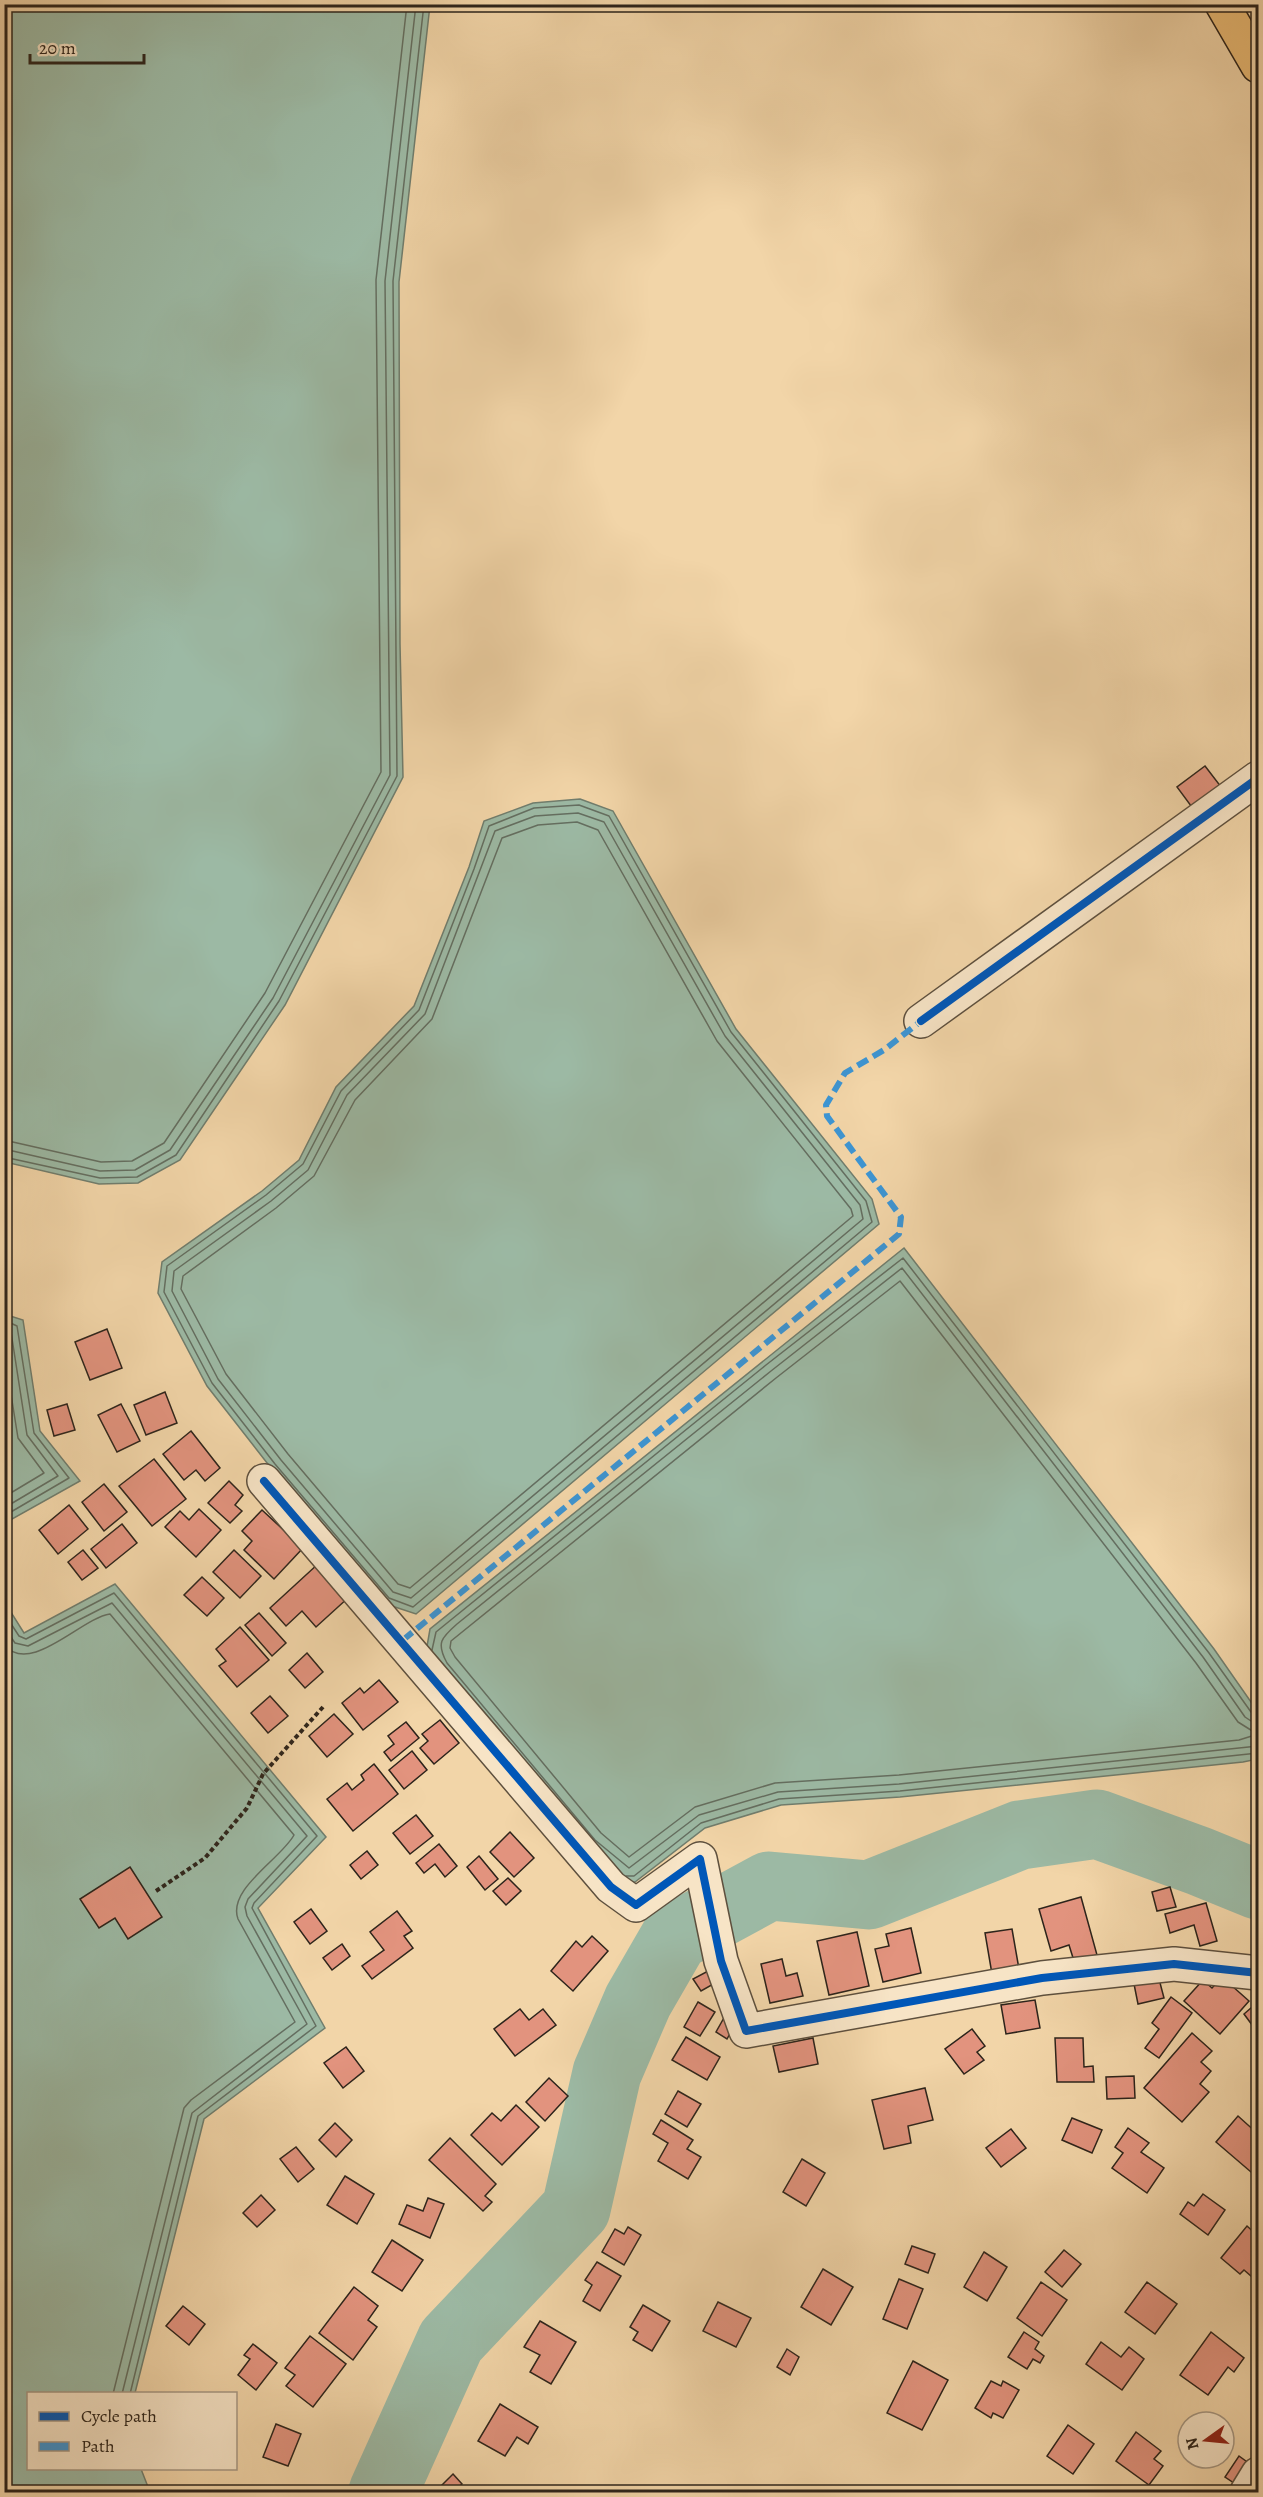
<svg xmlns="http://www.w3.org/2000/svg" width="1263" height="2497" viewBox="0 0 1263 2497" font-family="Alegreya,serif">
	<rect width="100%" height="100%" fill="#f2d5a8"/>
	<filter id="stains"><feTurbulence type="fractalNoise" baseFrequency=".00333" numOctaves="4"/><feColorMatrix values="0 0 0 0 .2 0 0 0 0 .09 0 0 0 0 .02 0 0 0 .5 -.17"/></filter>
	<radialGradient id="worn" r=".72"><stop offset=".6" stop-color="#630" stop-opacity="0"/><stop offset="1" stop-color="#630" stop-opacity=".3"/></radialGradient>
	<g fill="#9cb9a4" stroke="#707d6d" stroke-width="1.5">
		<path d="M5,4L430,5L399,282L400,644L403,777L285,1005L180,1160L138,1183L99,1184L5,1162Z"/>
		<path d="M580,799L613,811L736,1029L872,1199L879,1224L416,1614L386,1604L271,1468L207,1386L158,1293L162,1262L262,1191L299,1160L336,1087L414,1006L469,867L484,821L533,803Z"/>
		<path d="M904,1248L1214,1649L1258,1712V1759L1243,1762L900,1797L781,1805L705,1828L635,1882H623L426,1652L430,1629Z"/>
		<path d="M4,1314L23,1320L40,1431L80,1481L5,1523Z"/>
		<path d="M115,1584L326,1837L258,1908L325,2028L204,2119L135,2393L28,2394V2468L141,2469L150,2492H5L4,1601L24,1633Z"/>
	</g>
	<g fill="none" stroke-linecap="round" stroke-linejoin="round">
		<g stroke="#646e60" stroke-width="1.5">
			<path d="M579,805L609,816L731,1032L866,1201L872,1222L413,1607L389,1598L275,1464L212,1383L164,1292L167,1266L266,1195L303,1164L341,1091L419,1010L474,869L489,826L534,808Z"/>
			<path d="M578,813L604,822L725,1036L860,1205L863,1219L411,1598L393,1592L281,1460L218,1379L172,1291L174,1271L271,1201L308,1170L347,1095L425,1014L495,831L535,816Z"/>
			<path d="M577,822L598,830L717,1041L851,1209L853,1216L410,1588L398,1584L288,1454L226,1374L181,1289L183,1276L276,1208L314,1176L355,1100L432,1019L502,838L538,825Z"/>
			<path d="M4,1140L101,1162L132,1161L164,1143L265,993L381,772L376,280L407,4"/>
			<path d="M4,1149L100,1171L135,1170L170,1150L273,998L390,775L385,281L416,4"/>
			<path d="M4,1157L100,1178L137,1177L176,1155L279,1001L397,776L393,281L424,4"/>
			<path d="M900,1281L1196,1663L1238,1722L1254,1732L1255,1735L1239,1740L899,1775L775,1783L695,1807L629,1857L601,1833L455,1657L450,1648L451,1641L776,1378Z"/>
			<path d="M4,1320L17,1326L34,1433L69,1478L4,1516"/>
			<path d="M4,1328L11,1332L27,1435L58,1476L4,1508"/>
			<path d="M4,1351L18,1438L44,1473L4,1497"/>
			<path d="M4,1613L19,1636L26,1639L114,1593L317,1836L254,1903L252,1908L316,2026L198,2116L130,2394"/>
			<path d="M4,1627L15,1643L28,1646L112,1603L307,1836L248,1899L245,1907L247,1916L307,2024L192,2113L122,2394"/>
			<path d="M4,1645C31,1676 81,1618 110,1614L294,1835C281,1859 227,1889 238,1919L295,2022L191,2100L184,2108L113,2394"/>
			<path d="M432,1650L436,1632L452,1619L766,1365L903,1258L1209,1653L1251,1712L1258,1715"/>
			<path d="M1258,1722L1251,1721L1245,1717L1203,1657L902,1268L771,1371L457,1624C441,1638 436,1643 447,1663L595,1840L629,1868L699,1815L778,1792L899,1784L1258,1746"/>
			<path d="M626,1876H634L701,1823L779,1799L900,1791L1258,1753"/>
		</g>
		<path stroke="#9cb9a4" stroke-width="69" d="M383,2492L451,2341L576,2209L607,2073L638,2001L675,1937L769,1886L869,1895L1020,1835L1097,1824L1199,1861L1258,1885"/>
	</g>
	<g fill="#e2937e" stroke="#2d241b" stroke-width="1.5">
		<path d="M1205,766L1225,792L1197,814L1177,787Z"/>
		<path d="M107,1329L122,1368L90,1380L75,1342Z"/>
		<path d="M165,1392L177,1423L146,1435L134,1405Z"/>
		<path d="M67,1404L75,1430L54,1436L47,1410Z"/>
		<path d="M121,1404L140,1441L117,1452L98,1415Z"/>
		<path d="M191,1431L220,1468L205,1481L196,1470L184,1480L163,1454Z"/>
		<path d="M154,1459L186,1499L152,1526L119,1486Z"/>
		<path d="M229,1481L243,1495L235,1505L242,1511L230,1523L208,1503Z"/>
		<path d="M104,1484L127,1512L104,1531L82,1502Z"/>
		<path d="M69,1505L88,1529L58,1554L39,1530Z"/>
		<path d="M199,1509L221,1530L196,1557L165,1527L180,1511L189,1520Z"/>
		<path d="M262,1510L303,1548L274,1579L244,1550L252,1541L242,1531Z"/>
		<path d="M122,1524L137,1543L106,1568L91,1549Z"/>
		<path d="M83,1550L98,1568L82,1580L68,1562Z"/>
		<path d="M234,1550L261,1576L240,1598L213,1572Z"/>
		<path d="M319,1563L349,1597L316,1627L302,1611L286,1626L270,1608Z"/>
		<path d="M202,1577L224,1598L207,1616L184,1595Z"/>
		<path d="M259,1613L286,1643L272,1656L245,1625Z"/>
		<path d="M240,1627L269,1660L237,1687L219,1666L226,1661L216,1649Z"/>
		<path d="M307,1653L323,1672L305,1688L289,1670Z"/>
		<path d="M379,1680L398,1702L363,1730L342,1703L360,1688L364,1693Z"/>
		<path d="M270,1696L288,1716L268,1733L251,1713Z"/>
		<path d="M334,1714L353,1734L327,1757L309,1736Z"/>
		<path d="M440,1720L459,1743L434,1764L420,1748L428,1741L422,1734Z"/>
		<path d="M406,1722L419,1738L391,1761L384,1752L394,1744L388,1736Z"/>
		<path d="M412,1751L427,1770L404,1789L389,1770Z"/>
		<path d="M374,1764L398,1794L353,1831L327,1799L347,1783L352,1790L364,1780L361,1775Z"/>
		<path d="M416,1815L433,1836L410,1854L393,1833Z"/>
		<path d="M510,1832L534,1858L514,1877L490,1852Z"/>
		<path d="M439,1844L457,1866L445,1877L435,1864L424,1873L416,1863Z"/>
		<path d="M367,1851L378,1865L361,1879L350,1865Z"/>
		<path d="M479,1856L498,1879L485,1890L467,1867Z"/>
		<path d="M130,1867L162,1917L128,1939L115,1918L99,1928L80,1899Z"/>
		<path d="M508,1878L521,1891L506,1905L493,1891Z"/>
		<path d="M1170,1887L1176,1907L1157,1911L1152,1892Z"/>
		<path d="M1081,1897L1097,1955L1074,1961L1069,1945L1051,1951L1039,1909Z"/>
		<path d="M1206,1903L1217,1941L1200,1946L1194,1925L1170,1933L1165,1914Z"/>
		<path d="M311,1909L327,1931L310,1944L294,1922Z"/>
		<path d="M397,1911L412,1931L404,1936L413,1948L372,1979L362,1966L384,1950L370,1932Z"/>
		<path d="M911,1928L921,1973L883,1982L875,1949L889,1946L886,1934Z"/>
		<path d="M1012,1929L1019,1969L992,1974L985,1933Z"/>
		<path d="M857,1932L869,1986L829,1995L817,1941Z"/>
		<path d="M592,1936L608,1951L573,1991L551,1971L576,1941L582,1947Z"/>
		<path d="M342,1944L350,1956L332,1970L323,1958Z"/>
		<path d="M782,1959L786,1976L797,1973L803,1996L770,2003L761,1964Z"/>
		<path d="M710,1970L717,1982L701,1991L693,1979Z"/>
		<path d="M1222,1977L1249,2001L1220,2034L1184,2001L1203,1980L1212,1988Z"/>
		<path d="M1159,1979L1164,1998L1138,2004L1134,1984Z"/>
		<path d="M1171,1997L1192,2013L1159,2058L1145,2048L1159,2029L1152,2023Z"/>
		<path d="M1035,2000L1040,2028L1006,2034L1001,2005Z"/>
		<path d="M698,2002L715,2012L700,2036L684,2027Z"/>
		<path d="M1258,2002V2033L1244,2014Z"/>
		<path d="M520,2009L529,2020L543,2009L556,2025L515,2056L494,2029Z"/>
		<path d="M725,2016L736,2023L727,2039L716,2032Z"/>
		<path d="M972,2029L985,2046L977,2052L984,2060L964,2074L945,2049Z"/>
		<path d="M1192,2033L1212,2051L1201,2062L1211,2071L1200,2084L1209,2092L1182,2122L1144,2088Z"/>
		<path d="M686,2037L720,2057L707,2080L672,2060Z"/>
		<path d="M813,2038L818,2064L779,2072L773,2046Z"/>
		<path d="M1055,2038H1083L1084,2067L1093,2066L1094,2082H1057Z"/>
		<path d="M346,2047L364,2071L343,2088L324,2063Z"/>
		<path d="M1134,2076L1135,2098L1107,2099L1106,2077Z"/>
		<path d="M549,2078L568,2096L545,2121L526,2102Z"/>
		<path d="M925,2088L933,2120L908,2126L911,2143L884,2149L872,2100Z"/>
		<path d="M678,2091L701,2104L687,2127L665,2114Z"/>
		<path d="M516,2105L539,2127L502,2165L471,2135L492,2113L501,2121Z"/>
		<path d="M1238,2116L1258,2134V2163L1251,2172L1216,2142Z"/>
		<path d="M1072,2118L1102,2130L1092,2153L1062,2140Z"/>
		<path d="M661,2120L693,2140L687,2149L701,2157L688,2179L658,2161L668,2143L653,2134Z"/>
		<path d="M335,2123L352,2140L336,2157L319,2140Z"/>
		<path d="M1128,2128L1149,2143L1141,2152L1164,2168L1147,2193L1112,2168L1123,2153L1115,2147Z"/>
		<path d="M1011,2129L1026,2148L1001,2167L986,2148Z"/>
		<path d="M450,2138L496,2184L485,2196L492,2202L483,2211L429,2160Z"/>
		<path d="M296,2147L314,2169L298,2182L280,2159Z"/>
		<path d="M802,2159L825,2173L806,2206L783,2192Z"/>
		<path d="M345,2176L374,2194L357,2224L327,2205Z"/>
		<path d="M1203,2194L1225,2210L1208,2235L1180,2214L1188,2202L1194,2206Z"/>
		<path d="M261,2195L275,2210L257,2227L243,2213Z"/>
		<path d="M428,2198L444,2204L430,2238L399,2224L407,2205L423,2211Z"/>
		<path d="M1247,2226L1258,2236V2282L1244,2270L1240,2274L1221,2258Z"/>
		<path d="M628,2227L641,2235L624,2265L602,2252L615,2229L624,2234Z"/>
		<path d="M392,2240L423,2260L402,2291L372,2272Z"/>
		<path d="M912,2246L935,2254L928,2273L905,2264Z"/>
		<path d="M1064,2250L1081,2264L1062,2287L1045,2272Z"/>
		<path d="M984,2252L1007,2267L987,2301L964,2287Z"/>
		<path d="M597,2262L621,2276L600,2311L583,2301L592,2285L585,2280Z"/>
		<path d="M823,2269L853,2287L831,2325L801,2307Z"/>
		<path d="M899,2279L923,2289L907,2329L883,2319Z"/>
		<path d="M1041,2282L1067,2300L1042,2336L1017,2318Z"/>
		<path d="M1147,2282L1177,2304L1155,2334L1125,2312Z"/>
		<path d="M354,2287L378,2306L368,2320L377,2327L353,2360L319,2333Z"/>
		<path d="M718,2302L751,2318L736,2347L703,2331Z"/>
		<path d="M643,2305L670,2321L652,2351L633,2340L638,2332L630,2327Z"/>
		<path d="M183,2306L205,2324L189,2345L166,2326Z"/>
		<path d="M540,2321L576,2342L551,2384L530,2372L540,2355L524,2347Z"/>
		<path d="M1024,2332L1039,2342L1035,2349L1044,2356L1040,2363L1033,2359L1027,2369L1008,2357Z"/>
		<path d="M1211,2332L1244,2358L1234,2372L1228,2367L1208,2395L1180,2375Z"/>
		<path d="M310,2336L346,2364L313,2407L286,2386L295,2375L285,2368Z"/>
		<path d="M1101,2342L1121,2357L1129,2347L1144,2359L1122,2390L1086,2364Z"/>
		<path d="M253,2344L277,2363L256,2390L238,2375L250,2359L244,2355Z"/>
		<path d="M787,2349L799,2357L790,2375L777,2367Z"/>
		<path d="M913,2361L948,2380L922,2430L887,2413Z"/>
		<path d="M991,2381L1001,2386L1003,2381L1019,2390L1003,2418L993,2413L991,2418L975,2408Z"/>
		<path d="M500,2404L538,2427L528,2444L517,2437L505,2456L478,2441Z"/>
		<path d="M276,2424L301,2434L288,2466L263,2457Z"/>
		<path d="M1068,2425L1094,2444L1073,2474L1047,2456Z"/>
		<path d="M1136,2432L1161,2451L1154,2459L1163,2466L1149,2485L1116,2461Z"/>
		<path d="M1239,2456L1254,2467L1240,2487L1225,2477Z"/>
		<path d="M453,2474L462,2484L453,2492H443L439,2488Z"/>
	</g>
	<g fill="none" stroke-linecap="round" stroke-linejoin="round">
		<g stroke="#5e503e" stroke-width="36">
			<g id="minor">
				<path d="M921,1021L1258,778"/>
				<path d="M264,1481L611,1887L636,1905L700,1859L721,1961L746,2031L1042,1978L1174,1964L1258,1973"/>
				<path d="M1247,2492L1258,2474"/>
			</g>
		</g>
		<g stroke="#2d241b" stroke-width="36">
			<path id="major" d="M1222,4L1258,66"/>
		</g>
		<path stroke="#2d241b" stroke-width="4" stroke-dasharray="4.5 3" stroke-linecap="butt" d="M156,1891L205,1858L247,1808L263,1774L323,1707"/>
		<use href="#minor" stroke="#f7e4c6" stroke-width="33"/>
		<use href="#major" stroke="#e9ba74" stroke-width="33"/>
		<path stroke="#3c95d4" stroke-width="6" stroke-dasharray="12 6" stroke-linecap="butt" d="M403,1640L899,1234L901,1217L827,1116L826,1105L845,1073L884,1050L921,1021"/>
		<g stroke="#f7e4c6" stroke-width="11">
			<g id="cycleway">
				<path d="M921,1021L1258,778"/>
				<path d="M264,1481L611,1887L636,1905L700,1859L721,1961L746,2031L1042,1978L1174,1964L1258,1973"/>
			</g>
		</g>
		<use href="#cycleway" stroke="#0057b8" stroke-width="8"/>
	</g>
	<rect width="1263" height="2497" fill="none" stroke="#f2d5a8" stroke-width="24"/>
	<rect x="6" y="6" width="1251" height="2485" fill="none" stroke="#2d241b" stroke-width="3"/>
	<rect x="12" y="12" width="1239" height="2473" fill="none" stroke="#2d241b" stroke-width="1.5"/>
	<rect x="27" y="2392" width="210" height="78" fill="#f7e4c6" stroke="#a69782" stroke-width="1.5"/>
	<rect x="39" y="2412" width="30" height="9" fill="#0057b8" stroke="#a69782" stroke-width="1.5"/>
	<text x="81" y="2422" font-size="18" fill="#2d241b">Cycle path</text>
	<rect x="39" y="2442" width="30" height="9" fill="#3c95d4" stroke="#a69782" stroke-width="1.5"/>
	<text x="81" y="2452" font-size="18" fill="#2d241b">Path</text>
	<g transform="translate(1206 2440) rotate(255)"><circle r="28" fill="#f7e4c6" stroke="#a69782" stroke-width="1.5"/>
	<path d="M0-4.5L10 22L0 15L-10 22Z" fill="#8f2418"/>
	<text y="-9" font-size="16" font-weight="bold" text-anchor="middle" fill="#2d241b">N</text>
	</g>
	<path d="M30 54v9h114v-9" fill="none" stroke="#2d241b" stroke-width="3"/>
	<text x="39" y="54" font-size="18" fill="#2d241b" stroke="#f7e4c6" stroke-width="4.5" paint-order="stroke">20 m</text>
	<rect width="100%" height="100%" filter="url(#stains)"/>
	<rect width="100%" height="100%" fill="url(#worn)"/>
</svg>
